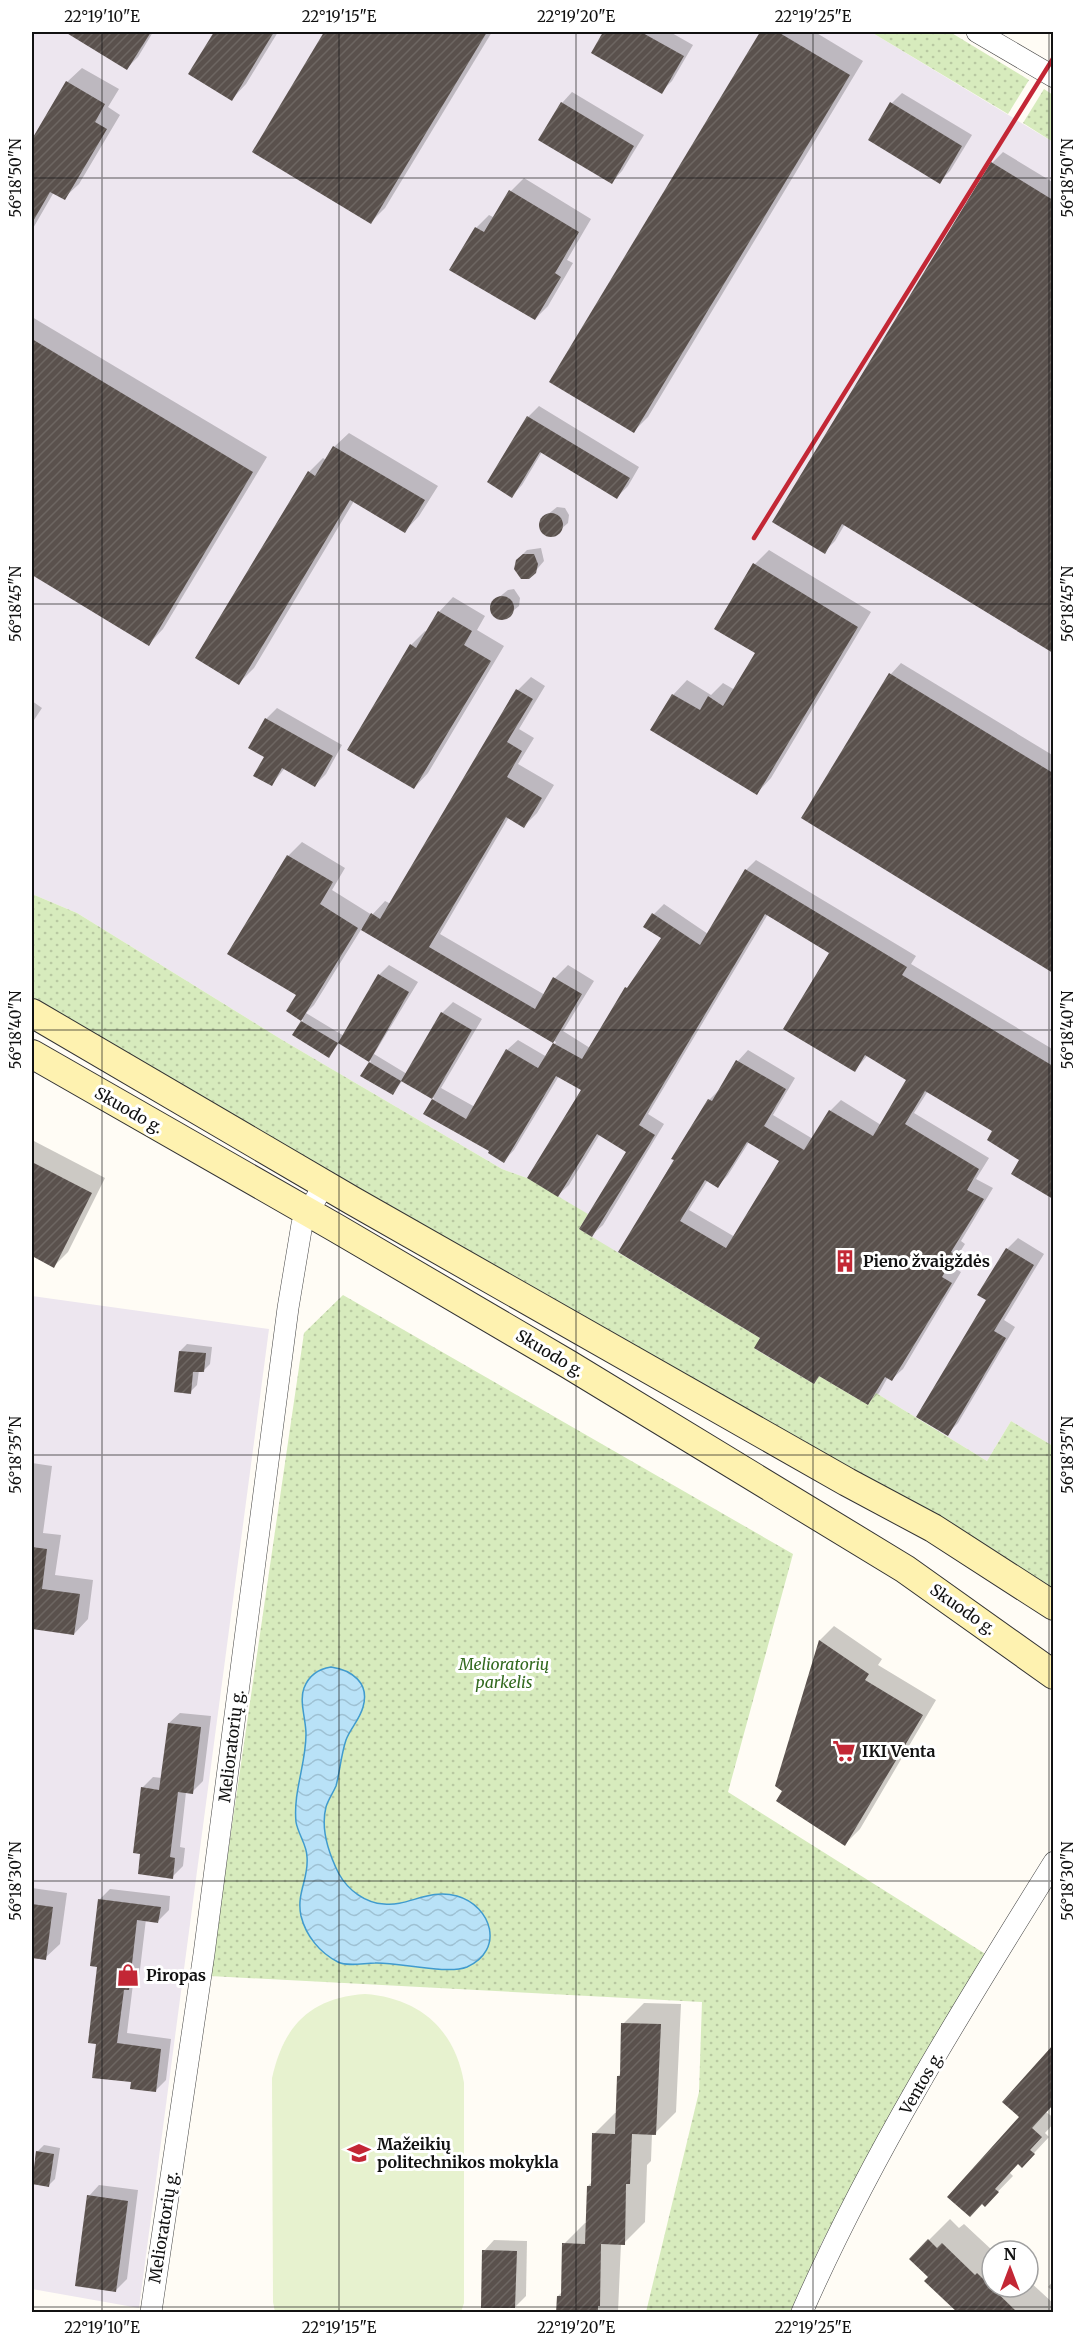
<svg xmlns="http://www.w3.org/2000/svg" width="1085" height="2344" viewBox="0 0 1085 2344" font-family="Merriweather,serif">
	<defs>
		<pattern id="grass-dots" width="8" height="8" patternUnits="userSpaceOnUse" patternTransform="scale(1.5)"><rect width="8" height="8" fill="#d7ebbd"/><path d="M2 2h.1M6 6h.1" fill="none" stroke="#b8c8a1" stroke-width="1.8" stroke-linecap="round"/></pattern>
		<pattern id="water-waves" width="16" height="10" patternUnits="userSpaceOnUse" patternTransform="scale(1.5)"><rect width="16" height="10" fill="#b9e2f7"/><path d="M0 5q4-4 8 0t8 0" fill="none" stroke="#9ec1d3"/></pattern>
		<pattern id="building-hatch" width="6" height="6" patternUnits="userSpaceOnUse" patternTransform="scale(1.5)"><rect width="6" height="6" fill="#5a514d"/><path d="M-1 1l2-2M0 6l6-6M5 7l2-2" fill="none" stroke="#6d6662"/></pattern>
	</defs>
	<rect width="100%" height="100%" fill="#fffcf5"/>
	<g fill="#ede6ef">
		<path d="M32,32H871L1053,142V1446L1011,1421L987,1461L876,1393L868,1405L820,1376L814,1384L754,1349L579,1229L587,1214L527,1178L502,1169L284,1041L77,913L32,894Z"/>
		<path d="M32,1296L269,1329L139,2308L32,2289Z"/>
	</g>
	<g fill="url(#grass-dots)">
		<path d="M871,32H950L1029,80L1008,114Z"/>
		<path d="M1044,89L1053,95V142L1023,123Z"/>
		<path d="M32,894L77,913L284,1041L502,1169L527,1178L588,1214L579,1229L760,1338L755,1349L814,1384L819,1376L868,1405L876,1393L987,1461L1011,1421L1053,1446V1597L949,1528L32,999Z"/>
		<path d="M343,1295L793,1554L728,1792L987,1955L912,2075L822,2242L790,2312H646L699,2092L702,2002L210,1976L304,1333Z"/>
	</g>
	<path fill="#e7f2cf" d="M365,1994C419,1998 455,2029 464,2083V2303L461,2312H275L273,2302L272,2078C284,2025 310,1998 365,1994Z"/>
	<path fill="url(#water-waves)" stroke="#409bce" stroke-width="1.5" d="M331,1667C352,1670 370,1683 363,1707C360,1719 350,1729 346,1740C341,1755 340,1771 336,1786C333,1793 328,1800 326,1807C320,1830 329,1854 339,1874C348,1890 365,1903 384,1904C408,1907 428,1888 457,1896C492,1906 505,1950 467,1967C447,1975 398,1962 375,1963C364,1963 347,1967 338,1962C320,1953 306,1936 301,1916C296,1893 309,1879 307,1857C307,1845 298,1834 296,1822C293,1792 306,1764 306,1734C306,1720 299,1701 304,1688C309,1675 318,1669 331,1667Z"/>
	<g fill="#0003" fill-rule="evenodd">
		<path d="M69,32H153L138,57L127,68Z"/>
		<path d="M215,32H278L246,84L232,99L190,73Z"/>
		<path d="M326,32H492L385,208L371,222L254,152Z"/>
		<path d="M605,32H670L693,45L672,81L661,92L593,52Z"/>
		<path d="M762,32H815L863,61L648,417L634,431L551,381Z"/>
		<path d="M82,68L119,89L108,107L120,115L79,184L64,198L54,192L32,230V142L67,82Z"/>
		<path d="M572,92L644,135L622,171L612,182L562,103Z"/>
		<path d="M902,93L972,135L950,171L939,182L892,103Z"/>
		<path d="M1003,152L1054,183V651L845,524L835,541L824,552L992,163Z"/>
		<path d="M524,178L591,219L567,260L573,263L548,306L535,319L452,270L476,228L489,215L495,218L511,191Z"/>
		<path d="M32,317L267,457L163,629L149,644L32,573Z"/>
		<path d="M539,406L639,467L628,486L617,497L542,452L522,485L512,496L528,417Z"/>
		<path d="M349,433L438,486L419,516L405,531L354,501L254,668L239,683L309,472L323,458L326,460L334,447Z"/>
		<path d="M557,507L565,508L569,515L568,523L553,536H547L540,527L542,519Z"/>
		<path d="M541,548L544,561L532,575L520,557L527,550Z"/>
		<path d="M769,550L871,612L771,778L757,793L673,695L687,680L711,695L723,683L735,690L757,653L755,564Z"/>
		<path d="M514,589L520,598L519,606L504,618L494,616L492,610L493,602L508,590Z"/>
		<path d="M453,597L485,616L477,630L504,646L428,773L414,788L411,645L425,631L427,632L439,612Z"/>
		<path d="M901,663L1054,756V971L803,818L891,674Z"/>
		<path d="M531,677L545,686L519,729L534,738L518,764L554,785L537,813L524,826L509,817L440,934L545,995L555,978L568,965L594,981L563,1031L590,1048L627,988L634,980L663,938L654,914L664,904L708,934L746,870L756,860L916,956L911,964L1054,1050L1053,1197L1021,1159L994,1131L928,1091L914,1113L989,1158L976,1179L993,1188L961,1241L965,1244L951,1266L961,1272L903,1369L892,1379L888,1377L879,1393L868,1403L821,1375L814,1382L762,1338L620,1252L709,1100L721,1088L738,1061L748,1050L795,1078L773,1115L813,1139L830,1111L841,1100L881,1125L909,1080L868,1055L855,1070L831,952L768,914L648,1114L664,1124L603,1225L592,1235L628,1151L600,1134L569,1185L558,1195L583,1090L559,1076L514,1150L504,1161L491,1151L425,1113L434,1098L403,1080L392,1094L362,1076L371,1061L340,1042L329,1056L294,1035L303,1020L288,1011L298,995L229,953L288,856L302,842L345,868L332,890L372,915L385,901L391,904L518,690ZM362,928L556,1042L547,1057L518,1040L507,1050L475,1107L441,1088L482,1019L453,1002L442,1013L407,1074L374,1054L418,982L389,965L379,975L344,1036L306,1013L314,1005ZM749,1142L781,1161L735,1237L689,1210L708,1180L718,1186L728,1175Z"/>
		<path d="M32,701L42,708L32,723Z"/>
		<path d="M277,708L342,745L326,774L315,785L285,768L272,784L266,756V719Z"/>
		<path d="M32,1140L105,1178L68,1252L54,1266L32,1254Z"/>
		<path d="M1018,1238L1044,1254L1004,1320L1015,1327L958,1423L947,1434L988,1299L979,1294L1007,1249Z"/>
		<path d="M187,1344L212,1347L210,1364L203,1371L199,1370L197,1385L190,1392L180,1351Z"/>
		<path d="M32,1463L52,1466L43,1533L61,1535L55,1575L93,1580L88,1619L74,1634L32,1628Z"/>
		<path d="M834,1626L882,1659L878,1665L936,1700L860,1829L845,1844L777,1786L820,1640Z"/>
		<path d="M180,1713L211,1716L203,1781L192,1792H186L180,1847L185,1848L183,1866L172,1877L142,1788L153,1777L162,1778L169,1723Z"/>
		<path d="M32,1888L67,1893L60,1944L45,1958L32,1956Z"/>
		<path d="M110,1889L170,1896L169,1910L158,1921L146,1919L139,1978L133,1984L127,2033L171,2039L166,2080L155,2091L133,2081L98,2042L100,1899Z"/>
		<path d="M644,2003L681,2004L676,2112L655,2133H652L651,2161L647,2165L645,2222L624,2243H621L618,2312H558V2296L563,2291L564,2244L585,2223H587L588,2186L592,2182L594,2134L615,2113H617L618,2076L621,2073L623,2024Z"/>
		<path d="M1054,2048V2104L1046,2112L1054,2118V2123L1045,2133L1049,2137L1022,2166L1018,2162L1009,2172L1013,2176L985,2205L1021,2117L1004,2102Z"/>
		<path d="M44,2145L60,2148L55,2179L48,2186L32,2183L37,2152Z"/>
		<path d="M99,2185L138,2190L127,2279L116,2290L89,2196Z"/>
		<path d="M950,2219L959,2228L964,2224L993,2251L992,2287H1028V2280L1054,2304V2312H960L931,2277L929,2240Z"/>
		<path d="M494,2240L527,2241L526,2296L515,2307L484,2251Z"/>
		<path d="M1054,2280V2292L1048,2287Z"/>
	</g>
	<g fill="url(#building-hatch)" fill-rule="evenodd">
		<path d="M65,32H151L127,70Z"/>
		<path d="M214,32H274L232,101L188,74Z"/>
		<path d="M324,32H487L371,224L252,152Z"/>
		<path d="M603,32H641L684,56L662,94L591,53Z"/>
		<path d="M760,32H778L850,75L634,433L549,382Z"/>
		<path d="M66,81L105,104L95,122L107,129L65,200L50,192L32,223V139Z"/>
		<path d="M561,102L634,146L612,184L538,140Z"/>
		<path d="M890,102L962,146L940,184L868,140Z"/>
		<path d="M991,162L1053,200V653L842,524L825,554L772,522Z"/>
		<path d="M509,190L579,232L555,273L561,277L535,320L449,270L475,227L484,232Z"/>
		<path d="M32,339L253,472L149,646L32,575Z"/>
		<path d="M527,416L630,478L617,499L540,452L512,498L487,482Z"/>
		<path d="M333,446L425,500L405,533L350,500L239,685L195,658L308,471L315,476Z"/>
		<circle cx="551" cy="525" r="12"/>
		<path d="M523,554H534L538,564L536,573L529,579H521L514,569L516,560Z"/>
		<path d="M753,563L858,627L757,795L650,730L672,694L700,710L708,696L723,706L755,653L714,629Z"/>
		<circle cx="502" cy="608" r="12"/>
		<path d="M438,611L472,631L464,645L491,661L414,789L347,750L410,644L416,648Z"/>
		<path d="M889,673L1053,773V973L801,818Z"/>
		<path d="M516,689L533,699L507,742L522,751L507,777L542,798L524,828L506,817L429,947L535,1009L553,977L582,994L553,1043L361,930L371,913L380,919Z"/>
		<path d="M265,718L333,756L315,787L282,768L272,786L253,776L264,757L248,748Z"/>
		<path d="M287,855L333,882L320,904L358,928L301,1021L286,1011L296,995L227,954Z"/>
		<path d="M745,869L907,967L902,975L1053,1066V1199L1011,1174L1019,1160L987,1140L992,1131L925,1091L905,1124L979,1169L967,1190L984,1199L951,1252L955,1255L942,1277L952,1283L892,1381L885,1377L868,1405L819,1376L814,1384L754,1348L760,1338L618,1252L674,1160L671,1159L708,1099L712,1101L736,1060L786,1089L764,1126L804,1150L829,1110L873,1136L906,1080L865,1055L855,1072L783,1029L829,953L765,914L639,1125L655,1135L592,1237L579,1229L626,1152L597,1134L558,1197L527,1178L581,1090L556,1076L504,1163L488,1153L489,1151L423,1114L432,1099L466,1119L506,1049L538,1068L553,1043L582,1059L625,987L627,988L661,938L643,927L652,913L700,945ZM747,1142L779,1161L726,1248L680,1221L705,1180L718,1188Z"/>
		<path d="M378,974L409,992L369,1062L338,1043Z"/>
		<path d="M441,1012L472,1030L432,1099L401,1081Z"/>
		<path d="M301,1021L338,1043L329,1058L292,1035Z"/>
		<path d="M369,1062L401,1081L393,1095L360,1076Z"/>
		<path d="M32,1162L92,1193L54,1268L32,1256Z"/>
		<path d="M1006,1248L1034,1265L994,1331L1006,1338L948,1436L916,1417L986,1300L977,1295Z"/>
		<path d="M179,1351L206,1353L204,1372H193L191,1394L174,1392Z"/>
		<path d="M32,1547L47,1549L42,1589L80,1594L74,1635L32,1629Z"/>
		<path d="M819,1640L869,1674L865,1680L923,1715L845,1846L776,1801L782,1791L775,1786Z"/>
		<path d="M168,1723L201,1727L193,1794L178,1792L170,1857L175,1858L173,1879L138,1874L140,1854L133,1853L141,1787L159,1790Z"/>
		<path d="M98,1899L161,1907L158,1923L137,1920L129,1990H124L117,2043L161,2049L156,2092L130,2089L131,2082L92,2078L96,2044L88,2043L97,1967L90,1966Z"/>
		<path d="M32,1904L53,1907L46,1960L32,1958Z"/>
		<path d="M621,2023L661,2024L656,2135L632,2134L630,2184H626L625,2245L601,2244L600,2306H598V2313H556L557,2296H561L562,2243L585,2244L587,2186H591L592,2133L615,2134L617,2076H620Z"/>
		<path d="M1053,2045V2105L1032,2128L1042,2137L1030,2150L1035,2154L1022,2168L1018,2164L995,2189L999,2192L985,2207L982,2204L970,2217L947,2197L1019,2117L1002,2102Z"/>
		<path d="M36,2151L54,2154L49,2187L32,2184Z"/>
		<path d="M87,2195L128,2201L116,2292L75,2286Z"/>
		<path d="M928,2239L937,2248L942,2243L975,2275L977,2273L1018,2313H958L924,2281L928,2277L909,2259Z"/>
		<path d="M482,2250L517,2251L515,2308H481Z"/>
	</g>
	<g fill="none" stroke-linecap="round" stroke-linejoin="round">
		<g stroke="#444" stroke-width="22">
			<g id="minor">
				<path d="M977,32L1054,77"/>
				<path d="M151,2312L204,1954L288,1308L302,1224L324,1184"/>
				<path d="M802,2312C871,2155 963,2008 1054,1862"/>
			</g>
		</g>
		<g stroke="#333" stroke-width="30">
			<g id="secondary">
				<path d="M32,1013L353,1201L847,1482L933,1528L1054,1606"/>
				<path d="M32,1054L336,1228L568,1364L905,1569L1054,1675"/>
			</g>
		</g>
		<use href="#minor" stroke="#fff" stroke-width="21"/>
		<use href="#secondary" stroke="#fef2b0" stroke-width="28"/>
		<path stroke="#c32735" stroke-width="4.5" d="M754,538L1054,57"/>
	</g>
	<path fill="none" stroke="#111" stroke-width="1.5" stroke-opacity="0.45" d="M102,32V2312M339,32V2312M576,32V2312M813,32V2312M1049,32V2312M32,178H1054M32,604H1054M32,1030H1054M32,1455H1054M32,1881H1054M32,2307H1054"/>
	<defs>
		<g id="building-bare" transform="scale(1.8)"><path d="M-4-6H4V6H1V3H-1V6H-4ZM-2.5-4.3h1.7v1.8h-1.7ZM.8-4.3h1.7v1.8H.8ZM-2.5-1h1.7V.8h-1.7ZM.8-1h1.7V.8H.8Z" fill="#c32735" stroke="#fff" stroke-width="2.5" paint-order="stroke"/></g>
		<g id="supermarket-bare" transform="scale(1.8)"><path d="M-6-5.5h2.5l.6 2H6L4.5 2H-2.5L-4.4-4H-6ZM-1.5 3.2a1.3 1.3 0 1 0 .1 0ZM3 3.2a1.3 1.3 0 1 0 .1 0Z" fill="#c32735" stroke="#fff" stroke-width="2.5" paint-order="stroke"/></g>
		<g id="shop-bare" transform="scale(1.8)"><path d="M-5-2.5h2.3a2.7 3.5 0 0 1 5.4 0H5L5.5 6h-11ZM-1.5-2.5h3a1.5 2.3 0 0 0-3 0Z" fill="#c32735" stroke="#fff" stroke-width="2.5" paint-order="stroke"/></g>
		<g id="school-bare" transform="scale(1.8)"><path d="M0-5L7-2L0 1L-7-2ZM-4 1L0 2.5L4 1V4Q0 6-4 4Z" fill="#c32735" stroke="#fff" stroke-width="2.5" paint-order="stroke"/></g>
	</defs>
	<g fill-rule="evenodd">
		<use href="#building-bare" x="845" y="1261"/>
		<use href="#supermarket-bare" x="844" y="1751"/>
		<use href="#shop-bare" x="128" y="1975"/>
		<use href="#school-bare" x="359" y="2153"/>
	</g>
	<g text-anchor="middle" stroke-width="6" stroke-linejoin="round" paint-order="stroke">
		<g font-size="16" fill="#111" stroke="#fff">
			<text transform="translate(129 1110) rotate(30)" y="6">Skuodo g.</text>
			<text transform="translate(550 1353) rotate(31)" y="6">Skuodo g.</text>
			<text transform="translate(963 1609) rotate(35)" y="6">Skuodo g.</text>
			<text transform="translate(231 1746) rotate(-83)" y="6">Melioratorių g.</text>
			<text transform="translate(921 2083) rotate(-60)" y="6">Ventos g.</text>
			<text transform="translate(163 2227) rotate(-81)" y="6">Melioratorių g.</text>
		</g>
		<g font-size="16" font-weight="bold" fill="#111" stroke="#fff" text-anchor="start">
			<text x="863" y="1267">Pieno žvaigždės</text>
			<text x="862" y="1757">IKI Venta</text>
			<text x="146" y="1981">Piropas</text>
			<text x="377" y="2150">Mažeikių<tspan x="377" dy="18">politechnikos mokykla</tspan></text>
		</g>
		<g font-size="16" font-style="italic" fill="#326a1f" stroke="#fff">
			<text x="504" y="1670">Melioratorių<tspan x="504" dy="18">parkelis</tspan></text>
		</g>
	</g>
	<rect width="1085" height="2344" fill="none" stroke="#ffffff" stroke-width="66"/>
	<g transform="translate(1010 2269)"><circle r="28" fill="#ffffff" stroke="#a0a0a0" stroke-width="1.5"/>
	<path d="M0-4.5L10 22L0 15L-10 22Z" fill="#c32735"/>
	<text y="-9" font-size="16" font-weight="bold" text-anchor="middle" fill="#111111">N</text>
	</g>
	<rect x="33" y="33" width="1019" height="2278" fill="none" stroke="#111" stroke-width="2"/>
	<g font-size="15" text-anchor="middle" fill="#111">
		<text x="102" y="22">22°19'10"E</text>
		<text x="339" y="22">22°19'15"E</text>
		<text x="576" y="22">22°19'20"E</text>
		<text x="813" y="22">22°19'25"E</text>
		<text transform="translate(16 178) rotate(-90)" y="5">56°18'50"N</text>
		<text transform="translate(1068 178) rotate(-90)" y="5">56°18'50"N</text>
		<text transform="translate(16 604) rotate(-90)" y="5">56°18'45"N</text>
		<text transform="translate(1068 604) rotate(-90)" y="5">56°18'45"N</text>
		<text transform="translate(16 1030) rotate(-90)" y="5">56°18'40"N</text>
		<text transform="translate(1068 1030) rotate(-90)" y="5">56°18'40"N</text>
		<text transform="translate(16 1455) rotate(-90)" y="5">56°18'35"N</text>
		<text transform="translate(1068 1455) rotate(-90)" y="5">56°18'35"N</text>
		<text transform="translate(16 1881) rotate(-90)" y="5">56°18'30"N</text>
		<text transform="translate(1068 1881) rotate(-90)" y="5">56°18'30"N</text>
		<text x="102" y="2333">22°19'10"E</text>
		<text x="339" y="2333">22°19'15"E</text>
		<text x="576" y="2333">22°19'20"E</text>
		<text x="813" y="2333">22°19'25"E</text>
	</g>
</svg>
